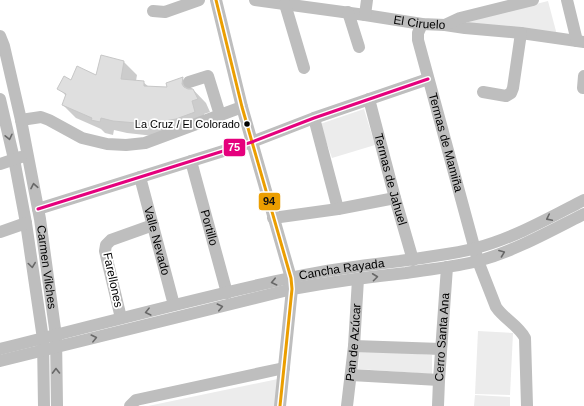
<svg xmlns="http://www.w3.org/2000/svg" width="584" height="406" viewBox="0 0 584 406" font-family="Arial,sans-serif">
	<rect width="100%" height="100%" fill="#fff"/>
	<g fill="#ececec">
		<path d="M548,1L557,35L470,26L468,21Z"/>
		<path d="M364,109L375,145L332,158L320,124Z"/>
		<path d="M478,331L513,333L510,395L475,394Z"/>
		<path d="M360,350L432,355V374L358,369Z"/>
		<path d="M278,379L276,406H148Z"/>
		<path d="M475,395L510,397V406H474Z"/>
	</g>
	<path fill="#0003" d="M101,56L124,62L137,75L136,81L143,82L149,87L169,88L182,78L206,103L210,112L204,114L207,125L154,136L127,133L114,130L113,135L105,133L101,129L76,118L63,105L66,96L59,88L72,81L97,77Z"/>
	<path fill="#dfdfdf" stroke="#c7c7c7" d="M101,55L124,61L121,79L144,81V86L167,87L166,83L183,77L182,84L184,87L188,89H193L198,99L192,101L195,112L176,119L148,124L113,121L101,118L100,122L91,120L92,118L62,105L66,94L57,89L64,76L71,80L77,66L96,75Z"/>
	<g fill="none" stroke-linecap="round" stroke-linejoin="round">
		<g stroke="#bebebe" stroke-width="12">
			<path d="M216,0L242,107L291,278L292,289L280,406"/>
			<path id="s1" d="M255,0L365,15L422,24L445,25L465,28L521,33L584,42"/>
			<path d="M567,0L577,41"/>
			<path d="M285,4L304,68"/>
			<path d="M153,11L165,12L199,0"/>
			<path d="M348,12L359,47"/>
			<path d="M365,15L367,0"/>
			<path id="s2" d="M422,24L418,33V40L478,261L496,307C504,319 518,325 525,338L527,406"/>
			<path d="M445,25L460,18L533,0"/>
			<path id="s3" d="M0,36L4,46L21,120L40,219L56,336L57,406"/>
			<path d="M189,82L208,76L220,115"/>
			<path d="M583,88L584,76"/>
			<path d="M483,92L506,96L511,93L513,88L521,33"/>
			<path d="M0,99L14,159L26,223L43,339L44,406"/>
			<path id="s4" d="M369,99L395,198L413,260"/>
			<path d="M314,118L338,209"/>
			<path d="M21,120L41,117L49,120L82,138L107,144L126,145L145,143L242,107"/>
			<path id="s5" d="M191,161L227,293"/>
			<path d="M0,164L21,157"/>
			<path id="s6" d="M140,177L174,305"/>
			<path d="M38,209L252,142L314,118L428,79"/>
			<path d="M273,218L338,209L395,198"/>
			<path d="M0,232L26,223"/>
			<path d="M121,318L105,251L106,245L111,240L153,225"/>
			<path d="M354,346L441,349"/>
			<path id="s7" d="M0,349C97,325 192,299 290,278C337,267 386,264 434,256C448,254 462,252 476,248C514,238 549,218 584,200"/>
			<path d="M0,361L292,289C330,282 368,277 406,273C430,269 455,267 478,261C515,251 550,231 584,214"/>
			<path d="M351,375L439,380"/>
			<path d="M130,406L136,400L284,368"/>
			<path id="s8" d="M347,406L354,346L358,279"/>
			<path id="s9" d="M438,406L439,380L447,267"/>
		</g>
		<g stroke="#fff" stroke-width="6">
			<path id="bus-1" d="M216,0L242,107L291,278L292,289L280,406"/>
		</g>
		<g stroke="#fff" stroke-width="6">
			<path id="bus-2" d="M38,209L252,142L314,118L428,79"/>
		</g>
		<use href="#bus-1" stroke="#eb9e00" stroke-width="3"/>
		<use href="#bus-2" stroke="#e5007d" stroke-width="3"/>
	</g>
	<defs><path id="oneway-chevron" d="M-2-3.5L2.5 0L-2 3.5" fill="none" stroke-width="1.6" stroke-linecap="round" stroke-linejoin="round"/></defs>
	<g stroke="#686868">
		<use href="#oneway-chevron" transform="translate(9 137) rotate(77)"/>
		<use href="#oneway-chevron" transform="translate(34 186) rotate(-101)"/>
		<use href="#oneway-chevron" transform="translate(549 218) rotate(154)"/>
		<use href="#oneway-chevron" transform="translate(502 253) rotate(-21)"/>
		<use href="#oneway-chevron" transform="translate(32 265) rotate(82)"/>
		<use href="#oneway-chevron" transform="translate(375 277) rotate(-7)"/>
		<use href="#oneway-chevron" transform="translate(274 282) rotate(167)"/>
		<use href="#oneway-chevron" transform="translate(220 307) rotate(-13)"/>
		<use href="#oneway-chevron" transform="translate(148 312) rotate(166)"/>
		<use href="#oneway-chevron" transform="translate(94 338) rotate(-14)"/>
		<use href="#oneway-chevron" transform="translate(56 371) rotate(-91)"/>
	</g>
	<circle fill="#000" stroke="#fff" stroke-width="1.5" cx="247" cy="124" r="3.5"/>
	<g text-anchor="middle" stroke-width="3.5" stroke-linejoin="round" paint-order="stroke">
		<g font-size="11" fill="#000" stroke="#fff" text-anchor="end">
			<text x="240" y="128">La Cruz / El Colorado</text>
		</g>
		<g font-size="12" fill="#000" stroke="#fff">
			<text dy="4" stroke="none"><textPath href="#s1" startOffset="166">El Ciruelo</textPath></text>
			<text dy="4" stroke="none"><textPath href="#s2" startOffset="123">Termas de Mamiña</textPath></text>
			<text dy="4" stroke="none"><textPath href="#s4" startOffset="83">Termas de Jahuel</textPath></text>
			<text dy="4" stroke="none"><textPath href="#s5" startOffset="69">Portillo</textPath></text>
			<text dy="4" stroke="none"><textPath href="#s6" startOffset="66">Valle Nevado</textPath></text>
			<text dy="4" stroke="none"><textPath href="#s3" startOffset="236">Carmen Vilches</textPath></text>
			<text dy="4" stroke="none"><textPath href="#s7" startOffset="351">Cancha Rayada</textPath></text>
			<text transform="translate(113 280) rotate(78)" y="4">Farellones</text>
			<text dy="4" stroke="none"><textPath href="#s9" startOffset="69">Cerro Santa Ana</textPath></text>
			<text dy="4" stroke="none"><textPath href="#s8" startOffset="64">Pan de Azúcar</textPath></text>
		</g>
	</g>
	<g stroke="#fff" stroke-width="1.5">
		<rect x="223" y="138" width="23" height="19" rx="4" fill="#e5007d"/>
		<rect x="258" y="192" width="23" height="19" rx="4" fill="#eb9e00"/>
	</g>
	<g font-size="11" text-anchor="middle" font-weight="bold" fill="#fff">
		<text x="234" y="151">75</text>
	</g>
	<g font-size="11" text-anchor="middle" font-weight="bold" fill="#111">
		<text x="269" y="205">94</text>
	</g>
</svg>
